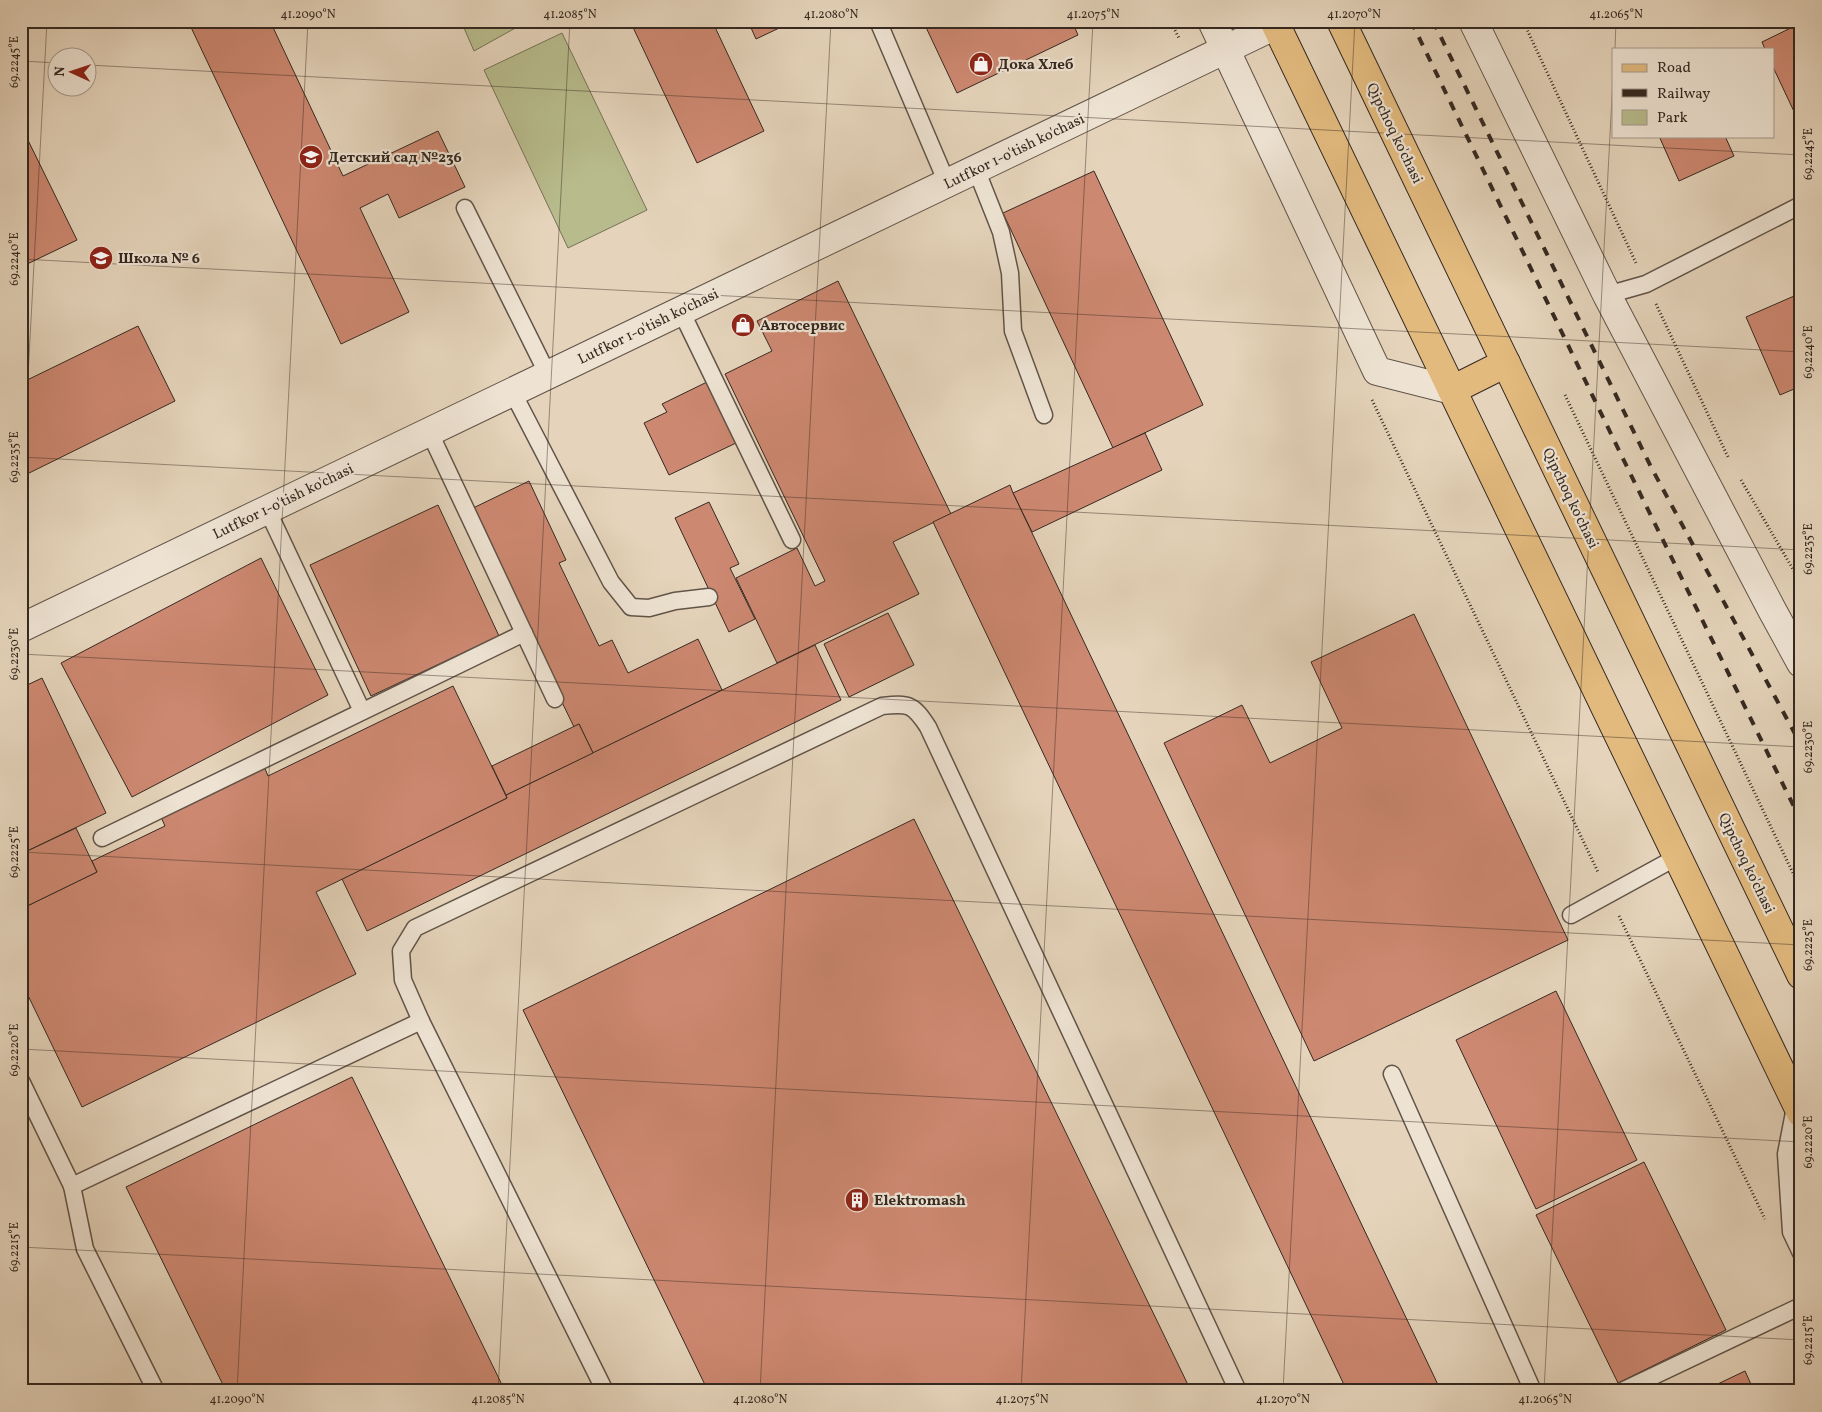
<svg xmlns="http://www.w3.org/2000/svg" width="1822" height="1412" viewBox="0 0 1822 1412" font-family="Vollkorn,serif">
	<rect width="100%" height="100%" fill="#e5d4bb"/>
	<filter id="stains"><feTurbulence type="fractalNoise" baseFrequency=".004" numOctaves="4"/><feColorMatrix values="0 0 0 0 .2 0 0 0 0 .09 0 0 0 0 .02 0 0 0 .5 -.17"/></filter>
	<radialGradient id="worn" r=".72"><stop offset=".6" stop-color="#630" stop-opacity="0"/><stop offset="1" stop-color="#630" stop-opacity=".3"/></radialGradient>
	<g fill="#b8bc8d" stroke="#767257">
		<path d="M461,21H528L474,51Z"/>
		<path d="M562,33L647,210L568,248L484,70Z"/>
	</g>
	<g fill="#cd8871" stroke="#352921">
		<path d="M188,21H270L343,176L438,131L465,187L399,218L388,194L360,208L409,312L341,344Z"/>
		<path d="M630,21H721L714,25L764,131L697,163Z"/>
		<path d="M748,21H794L756,39Z"/>
		<path d="M923,21H1072L1078,35L957,93Z"/>
		<path d="M1801,23V119L1798,120L1773,67V49H1765L1762,42Z"/>
		<path d="M21,126L77,240L21,267Z"/>
		<path d="M1659,136H1725L1734,156L1679,181Z"/>
		<path d="M1094,171L1203,405L1113,448L1003,213Z"/>
		<path d="M838,281L951,514L893,542L919,594L777,663L736,578L797,548L815,586L825,581L725,374L772,351L757,321Z"/>
		<path d="M1801,293V386L1780,395L1746,317Z"/>
		<path d="M138,326L175,401L21,477V383Z"/>
		<path d="M707,382L736,443L669,475L644,423L667,412L662,404Z"/>
		<path d="M1145,433L1162,470L1032,532L1013,493Z"/>
		<path d="M529,481L566,560L559,563L599,646L612,640L628,673L698,639L722,690L593,753L579,724L574,727L469,510Z"/>
		<path d="M1010,485L1013,493L1441,1391H1347L933,522Z"/>
		<path d="M709,502L739,564L730,568L755,619L729,632L675,518Z"/>
		<path d="M438,505L499,636L371,696L310,565Z"/>
		<path d="M261,558L328,695L132,797L61,663Z"/>
		<path d="M888,613L914,665L849,697L824,644Z"/>
		<path d="M1414,614L1568,940L1314,1061L1164,743L1242,705L1270,763L1342,728L1311,662Z"/>
		<path d="M815,645L841,700L367,931L342,879L507,798L506,795Z"/>
		<path d="M42,678L106,813L21,854V688Z"/>
		<path d="M453,686L507,798L316,892L356,974L82,1107L21,981V909L97,872L92,861L165,826L161,817L264,766L268,776Z"/>
		<path d="M579,724L593,753L506,795L492,766Z"/>
		<path d="M914,819L1191,1391H708L523,1010Z"/>
		<path d="M76,828L97,872L21,909V854Z"/>
		<path d="M1556,991L1637,1160L1536,1209L1456,1040Z"/>
		<path d="M352,1077L505,1391H226L126,1187Z"/>
		<path d="M1644,1162L1726,1330L1618,1383L1536,1215Z"/>
		<path d="M21,1283L27,1295L21,1298Z"/>
		<path d="M1745,1371L1754,1391H1703Z"/>
	</g>
	<g fill="none" stroke-linecap="round" stroke-linejoin="round">
		<g stroke="#615448" stroke-width="19">
			<g id="lane">
				<path d="M878,21L947,183"/>
				<path d="M976,169L1001,232L1010,273L1013,331L1044,415"/>
				<path d="M465,208L548,375"/>
				<path d="M1607,295L1646,284L1801,205"/>
				<path d="M681,311L792,540"/>
				<path d="M512,391L611,582L631,607L649,608L675,601L709,597"/>
				<path d="M429,431L555,699"/>
				<path d="M267,509L362,711"/>
				<path d="M102,838L524,633"/>
				<path d="M1571,915L1677,857"/>
				<path d="M1392,1074L1533,1391"/>
				<path d="M21,1081L72,1186L85,1249L156,1391"/>
				<path d="M1796,1102L1786,1154L1791,1232L1801,1253"/>
				<path d="M72,1186L421,1021"/>
				<path d="M605,1391L421,1021L403,980L401,951L415,928L882,706C909,703 913,704 928,727L1238,1391"/>
				<path d="M1622,1391L1801,1306"/>
			</g>
		</g>
		<g stroke="#615448" stroke-width="30">
			<g id="street">
				<path d="M1212,21L1377,371L1452,390"/>
				<path d="M1473,21L1607,295L1772,610L1801,663"/>
				<path d="M21,628L1276,25"/>
			</g>
		</g>
		<g stroke="#352921" stroke-width="30">
			<g id="primary">
				<path d="M1274,21L1801,1113"/>
				<path d="M1341,21L1801,975"/>
				<path d="M1452,390L1506,363"/>
			</g>
		</g>
		<g stroke="#352921" stroke-width="3" stroke-dasharray="1 2.5" stroke-linecap="butt">
			<path d="M1170,21L1179,38"/>
			<path d="M1523,21L1636,263"/>
			<path d="M1656,304L1728,457"/>
			<path d="M1565,395L1801,890"/>
			<path d="M1372,400L1598,872"/>
			<path d="M1741,480L1801,583"/>
			<path d="M1619,916L1765,1219"/>
		</g>
		<use href="#lane" stroke="#eee3d3" stroke-width="16"/>
		<use href="#street" stroke="#eee3d3" stroke-width="28"/>
		<use href="#primary" stroke="#e2ba7e" stroke-width="28"/>
		<g stroke="#352921" stroke-width="4" stroke-dasharray="9 9" stroke-linecap="butt">
			<path d="M1411,21L1629,471L1801,821"/>
			<path d="M1433,21L1651,467L1801,745"/>
		</g>
	</g>
	<path fill="none" stroke="#352921" stroke-width="1" stroke-opacity="0.45" d="M1615,49L1616,21M21,61L58,63M88,65L1801,155M21,259L1801,352M21,457L1801,550M21,507L47,21M21,654L1801,747M21,852L1801,945M21,1049L1801,1142M21,1247L1801,1340M237,1391L308,21M498,1391L570,21M760,1391L831,21M1021,1391L1093,21M1283,1391L1355,21M1544,1391L1613,78"/>
	<defs>
		<g id="shop-disc" transform="scale(1.25)"><circle r="9.5" fill="#8f2418" stroke="#eee3d3"/><path d="M-5-2.5h2.3a2.7 3.5 0 0 1 5.4 0H5L5.5 6h-11ZM-1.5-2.5h3a1.5 2.3 0 0 0-3 0Z" fill="#fff"/></g>
		<g id="school-disc" transform="scale(1.25)"><circle r="9.5" fill="#8f2418" stroke="#eee3d3"/><path d="M0-5L7-2L0 1L-7-2ZM-4 1L0 2.5L4 1V4Q0 6-4 4Z" fill="#fff"/></g>
		<g id="building-disc" transform="scale(1.25)"><circle r="9.5" fill="#8f2418" stroke="#eee3d3"/><path d="M-4-6H4V6H1V3H-1V6H-4ZM-2.5-4.3h1.7v1.8h-1.7ZM.8-4.3h1.7v1.8H.8ZM-2.5-1h1.7V.8h-1.7ZM.8-1h1.7V.8H.8Z" fill="#fff"/></g>
	</defs>
	<g fill-rule="evenodd">
		<use href="#shop-disc" x="981" y="64"/>
		<use href="#school-disc" x="311" y="157"/>
		<use href="#school-disc" x="101" y="258"/>
		<use href="#shop-disc" x="743" y="325"/>
		<use href="#building-disc" x="857" y="1200"/>
	</g>
	<g text-anchor="middle" stroke-width="4.5" stroke-linejoin="round" paint-order="stroke">
		<g font-size="15" font-weight="bold" fill="#352921" stroke="#eee3d3" text-anchor="start">
			<text x="998" y="69">Дока Хлеб</text>
			<text x="328" y="162">Детский сад №236</text>
			<text x="118" y="263">Школа № 6</text>
			<text x="760" y="330">Автосервис</text>
			<text x="874" y="1205">Elektromash</text>
		</g>
		<g font-size="15" fill="#352921" stroke="#eee3d3">
			<text transform="translate(1395 133) rotate(64)" y="5">Qipchoq ko'chasi</text>
			<text transform="translate(1014 151) rotate(-26)" y="5">Lutfkor 1-o'tish ko'chasi</text>
			<text transform="translate(648 326) rotate(-26)" y="5">Lutfkor 1-o'tish ko'chasi</text>
			<text transform="translate(1571 498) rotate(64)" y="5">Qipchoq ko'chasi</text>
			<text transform="translate(283 501) rotate(-26)" y="5">Lutfkor 1-o'tish ko'chasi</text>
			<text transform="translate(1747 863) rotate(64)" y="5">Qipchoq ko'chasi</text>
		</g>
	</g>
	<rect width="1822" height="1412" fill="none" stroke="#e5d4bb" stroke-width="55"/>
	<rect x="1612" y="48" width="162" height="90" fill="#eee3d3" stroke="#a4998c"/>
	<rect x="1622" y="64" width="25" height="8" fill="#e2ba7e" stroke="#a4998c"/>
	<text x="1657" y="72" font-size="15" fill="#352921">Road</text>
	<rect x="1622" y="89" width="25" height="8" fill="#352921" stroke="#a4998c"/>
	<text x="1657" y="98" font-size="15" fill="#352921">Railway</text>
	<rect x="1622" y="110" width="25" height="15" fill="#b8bc8d" stroke="#a4998c"/>
	<text x="1657" y="122" font-size="15" fill="#352921">Park</text>
	<g transform="translate(72 72) rotate(273)"><circle r="24" fill="#eee3d3" stroke="#a4998c"/>
	<path d="M0-4L9 19L0 12L-9 19Z" fill="#8f2418"/>
	<text y="-8" font-size="14" font-weight="bold" text-anchor="middle" fill="#352921">N</text>
	</g>
	<rect x="28" y="28" width="1766" height="1356" fill="none" stroke="#352921" stroke-width="2"/>
	<g font-size="12" text-anchor="middle" fill="#352921">
		<text x="308" y="18">41.2090°N</text>
		<text x="570" y="18">41.2085°N</text>
		<text x="831" y="18">41.2080°N</text>
		<text x="1093" y="18">41.2075°N</text>
		<text x="1354" y="18">41.2070°N</text>
		<text x="1616" y="18">41.2065°N</text>
		<text transform="translate(14 62) rotate(-90)" y="4">69.2245°E</text>
		<text transform="translate(1808 154) rotate(-90)" y="4">69.2245°E</text>
		<text transform="translate(14 259) rotate(-90)" y="4">69.2240°E</text>
		<text transform="translate(1808 352) rotate(-90)" y="4">69.2240°E</text>
		<text transform="translate(14 457) rotate(-90)" y="4">69.2235°E</text>
		<text transform="translate(1808 549) rotate(-90)" y="4">69.2235°E</text>
		<text transform="translate(14 654) rotate(-90)" y="4">69.2230°E</text>
		<text transform="translate(1808 747) rotate(-90)" y="4">69.2230°E</text>
		<text transform="translate(14 852) rotate(-90)" y="4">69.2225°E</text>
		<text transform="translate(1808 945) rotate(-90)" y="4">69.2225°E</text>
		<text transform="translate(14 1050) rotate(-90)" y="4">69.2220°E</text>
		<text transform="translate(1808 1142) rotate(-90)" y="4">69.2220°E</text>
		<text transform="translate(14 1247) rotate(-90)" y="4">69.2215°E</text>
		<text transform="translate(1808 1340) rotate(-90)" y="4">69.2215°E</text>
		<text x="237" y="1403">41.2090°N</text>
		<text x="498" y="1403">41.2085°N</text>
		<text x="760" y="1403">41.2080°N</text>
		<text x="1022" y="1403">41.2075°N</text>
		<text x="1283" y="1403">41.2070°N</text>
		<text x="1545" y="1403">41.2065°N</text>
	</g>
	<rect width="100%" height="100%" filter="url(#stains)"/>
	<rect width="100%" height="100%" fill="url(#worn)"/>
</svg>
